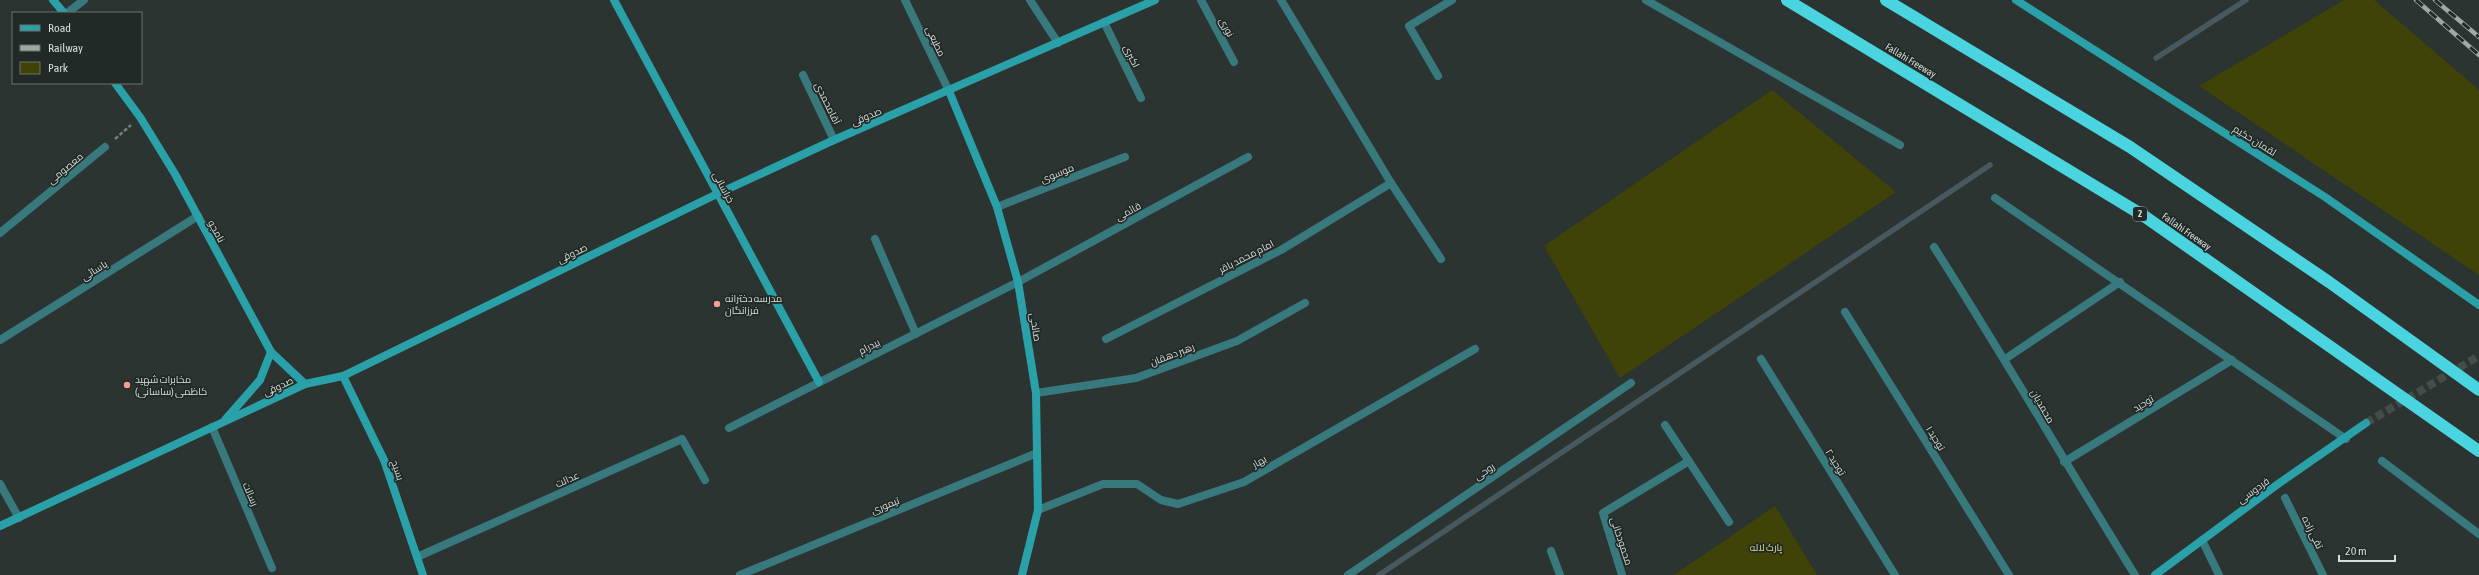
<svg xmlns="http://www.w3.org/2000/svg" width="2479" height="575" viewBox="0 0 2479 575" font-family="'Asap Condensed',Cairo,sans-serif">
	<rect width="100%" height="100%" fill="#2b3431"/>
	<g fill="#404307">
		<path d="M2344,0H2374L2479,90V275L2199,86Z"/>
		<path d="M1772,90L1896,192L1620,378L1544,246Z"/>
		<path d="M1775,506L1817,575H1674Z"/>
	</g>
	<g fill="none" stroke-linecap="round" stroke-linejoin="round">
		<g stroke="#47585f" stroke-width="5.5">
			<path d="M2156,58L2246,0"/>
			<path d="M1379,575L1990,165"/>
		</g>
		<path stroke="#454d4a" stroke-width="8" stroke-dasharray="8 4" stroke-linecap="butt" d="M2366,423L2479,356"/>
		<path stroke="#777f7c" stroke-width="2.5" stroke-dasharray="4 2" stroke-linecap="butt" d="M115,139L131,125"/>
		<g stroke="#38797e" stroke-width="8">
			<path d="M1438,76L1409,26L1452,0"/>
			<path d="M1665,425L1729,522"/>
			<path d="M212,427L272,568"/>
			<path d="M1551,551L1560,575"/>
			<path d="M417,557L682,439L705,480"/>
		</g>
		<g stroke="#38797e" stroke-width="8">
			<path d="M905,0L949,91"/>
			<path d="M1030,0L1058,43"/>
			<path d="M1201,0L1234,62"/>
			<path d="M1281,0L1391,183L1441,259"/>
			<path d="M1646,0L1900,145"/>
			<path d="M67,13L84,0"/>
			<path d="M1104,22L1141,98"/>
			<path d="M803,75L834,140"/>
			<path d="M1995,198L2346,439"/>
			<path d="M997,207L1125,157"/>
			<path d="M0,233L105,147"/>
			<path d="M875,239L916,334"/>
			<path d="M1934,247C2003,355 2067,466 2135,575"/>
			<path d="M1845,312L2009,575"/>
			<path d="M1106,339L1281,250L1391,183"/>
			<path d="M0,340L198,216"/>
			<path d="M1761,359L1895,575"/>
			<path d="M2005,359L2120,282"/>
			<path d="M1036,393L1136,378L1237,341L1305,303"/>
			<path d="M729,428L1018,282L1248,157"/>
			<path d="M2382,461L2479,534"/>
			<path d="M2064,462L2232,360"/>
			<path d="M0,484L19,518"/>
			<path d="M2285,498L2323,575"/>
			<path d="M1038,510L1103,484H1137L1161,500L1178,504L1244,482L1475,349"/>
			<path d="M2202,540L2219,575"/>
			<path d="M740,575L1037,453"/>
			<path d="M1348,575L1631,383"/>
			<path d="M1622,575L1603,513L1689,461"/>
		</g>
		<g stroke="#2aa0a9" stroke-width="8">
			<path d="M53,0L64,13"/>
			<path d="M614,0L819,382"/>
			<path d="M2016,0L2325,197L2479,305"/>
			<path d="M115,83L140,117L175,174L271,352L305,384"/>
			<path d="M949,91L997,207L1018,282L1036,393L1038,510L1022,575"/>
			<path d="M343,376L384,460L423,575"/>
			<path d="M225,420L260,380L271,352"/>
			<path d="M0,526L305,384L343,376L717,194L834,140L1155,0"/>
			<path d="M2155,575L2278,484L2366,423"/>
		</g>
		<g stroke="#49d4e0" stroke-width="12">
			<path d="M1787,0L2144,216L2479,451"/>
			<path d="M1886,0L2130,147L2329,282L2479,390"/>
		</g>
		<g stroke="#a0a7a5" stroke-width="4.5">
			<g id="rail">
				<path d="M2416,0L2479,55"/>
				<path d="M2435,0L2479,37"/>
			</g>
		</g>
		<use href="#rail" stroke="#222a27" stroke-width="3" stroke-dasharray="9" stroke-linecap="butt"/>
	</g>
	<g fill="#f59c96" stroke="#222a27" stroke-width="1.5">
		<circle cx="717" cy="304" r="4"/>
		<circle cx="127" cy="385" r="4"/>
	</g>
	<g text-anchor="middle" stroke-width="3.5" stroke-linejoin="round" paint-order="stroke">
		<rect fill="#222a27" stroke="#a1a7a5" stroke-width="1" x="2133" y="207" width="14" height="14" rx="3"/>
		<g font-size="9" font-weight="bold" fill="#d7dddb">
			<text x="2140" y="217">2</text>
		</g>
		<g font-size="10" fill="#d7dddb" stroke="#222a27">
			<text transform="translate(1227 27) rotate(62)" y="4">نوری</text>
			<text transform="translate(936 41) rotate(64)" y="4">مطیعی</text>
			<text transform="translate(1132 56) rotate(64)" y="4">اکبری</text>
			<text transform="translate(1911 60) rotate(31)" y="4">Fallahi Freeway</text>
			<text transform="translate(828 103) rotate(64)" y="4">آقامحمدی</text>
			<text transform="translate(866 116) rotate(-23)" y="4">صدوقی</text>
			<text transform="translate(2255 140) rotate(32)" y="4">لقمان حکیم</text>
			<text transform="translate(65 168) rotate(-40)" y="4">معصومی</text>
			<text transform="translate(1057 173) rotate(-22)" y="4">موسوی</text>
			<text transform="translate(724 187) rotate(62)" y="4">خراسانی</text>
			<text transform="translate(1128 211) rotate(-29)" y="4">قائمی</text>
			<text transform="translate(217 231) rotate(62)" y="4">نامجو</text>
			<text transform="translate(2187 231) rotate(35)" y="4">Fallahi Freeway</text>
			<text transform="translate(572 253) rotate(-26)" y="4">صدوقی</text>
			<text transform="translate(1246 256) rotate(-27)" y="4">امام محمد باقر</text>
			<text transform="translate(94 270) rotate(-32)" y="4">یاسائی</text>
			<text transform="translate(1036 327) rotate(81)" y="4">صالحی</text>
			<text transform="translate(869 346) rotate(-27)" y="4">بیدرام</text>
			<text transform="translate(1172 354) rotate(-21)" y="4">رهبر دهقان</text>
			<text transform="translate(278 386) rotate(-25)" y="4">صدوقی</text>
			<text transform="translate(2143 403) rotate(-31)" y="4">توحید</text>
			<text transform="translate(2043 406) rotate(60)" y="4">محمدیان</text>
			<text transform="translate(1936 438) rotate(58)" y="4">توحید ۱</text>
			<text transform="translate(1259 461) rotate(-30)" y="4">بهار</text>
			<text transform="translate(1836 462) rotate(58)" y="4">توحید ۲</text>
			<text transform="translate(398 470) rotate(71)" y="4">بسیح</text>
			<text transform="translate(1484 471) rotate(-34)" y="4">روحی</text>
			<text transform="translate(567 479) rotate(-24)" y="4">عدالت</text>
			<text transform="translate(2253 490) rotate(-36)" y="4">فردوسی</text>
			<text transform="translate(251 494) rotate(67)" y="4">رسالت</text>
			<text transform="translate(885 505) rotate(-22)" y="4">تیموری</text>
			<text transform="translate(2313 532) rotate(64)" y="4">تقی زاده</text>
			<text transform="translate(1622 541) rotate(72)" y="4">محمودخانی</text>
		</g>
		<g font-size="10" fill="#d7dddb" stroke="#222a27" text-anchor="start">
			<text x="725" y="302">مدرسه دخترانه<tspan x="725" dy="12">فرزانگان</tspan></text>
			<text x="135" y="383">مخابرات شهید<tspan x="135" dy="12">کاظمی (ساسانی)</tspan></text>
		</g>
		<g font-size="10" fill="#d6df82" stroke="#222a27">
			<text x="1766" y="551">پارک لاله</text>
		</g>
	</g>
	<rect x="12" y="12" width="130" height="72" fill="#222a27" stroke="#6a726f"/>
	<rect x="20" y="25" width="20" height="6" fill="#2aa0a9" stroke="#6a726f"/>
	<text x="48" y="32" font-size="12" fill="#d7dddb">Road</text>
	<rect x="20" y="45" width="20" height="6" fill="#a0a7a5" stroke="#6a726f"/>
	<text x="48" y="52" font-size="12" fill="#d7dddb">Railway</text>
	<rect x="20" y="62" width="20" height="12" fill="#404307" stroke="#6a726f"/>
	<text x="48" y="72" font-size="12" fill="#d7dddb">Park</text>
	<path d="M2339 555v6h56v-6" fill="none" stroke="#d7dddb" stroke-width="2"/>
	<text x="2345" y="555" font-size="12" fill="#d7dddb" stroke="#222a27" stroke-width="3" paint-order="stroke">20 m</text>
</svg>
